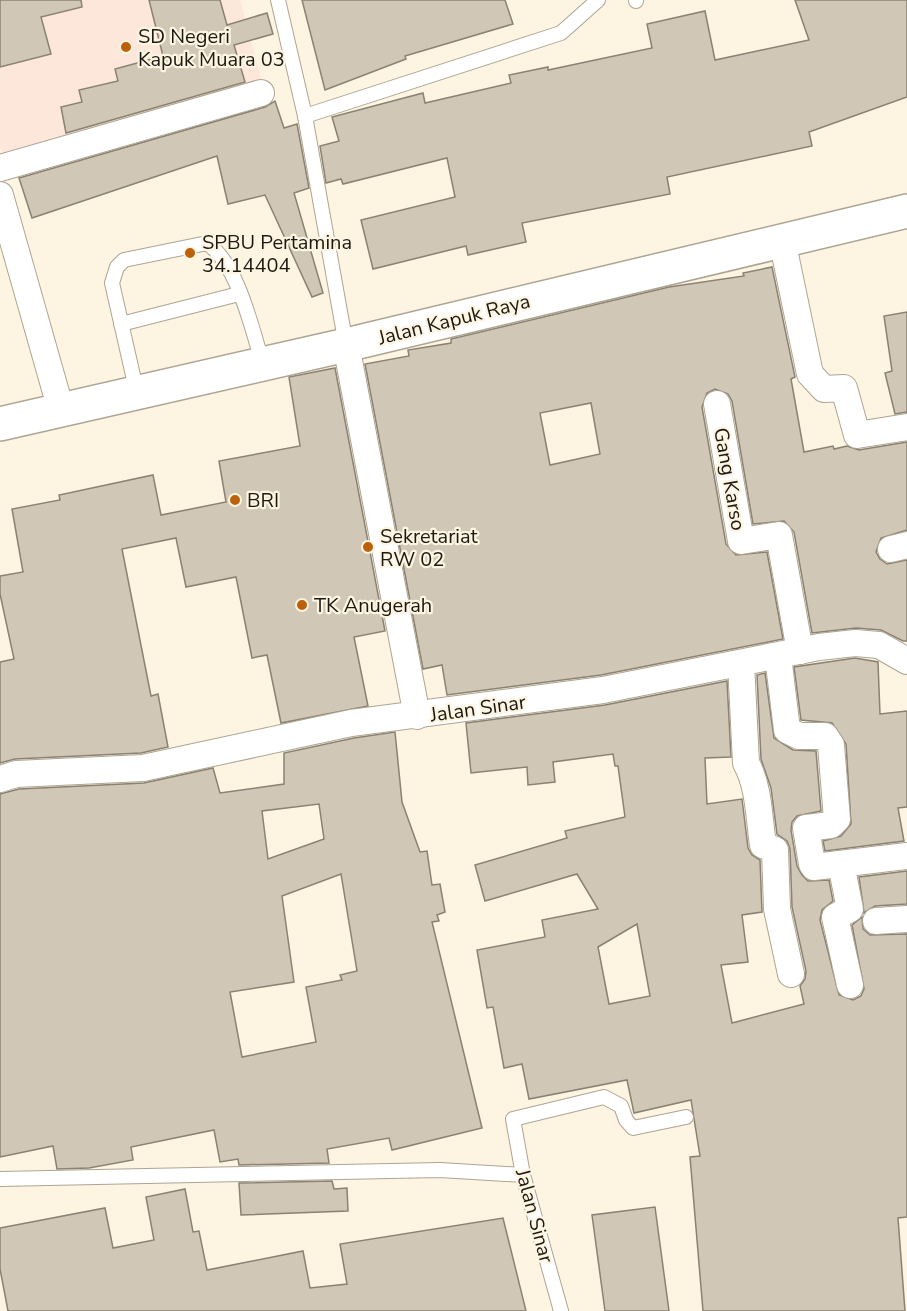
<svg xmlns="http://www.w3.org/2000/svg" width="907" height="1311" viewBox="0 0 907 1311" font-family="'Nunito Sans',sans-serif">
	<rect width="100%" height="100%" fill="#fdf4e2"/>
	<path fill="#fde6da" d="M0,0H240L265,94L4,163L0,146Z"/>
	<g fill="#d0c7b6" stroke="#8a8272" stroke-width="1.5" fill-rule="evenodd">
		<path d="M0,0H81L82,7L41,17L51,54L0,67Z"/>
		<path d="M149,0H220L227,25L267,13L273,34L234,45L245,82L66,133L61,107L82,102L79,90L118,81L115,69L163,56Z"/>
		<path d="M302,0H505L513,24L405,56L406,59L325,90Z"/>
		<path d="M795,0H907V97L809,132L812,146L667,177L670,194L522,223L526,242L468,255L466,246L373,269L361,220L455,197L447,158L343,184L341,179L326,183L320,146L339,141L332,117L423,93L425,103L511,83L509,75L548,67V70L652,48L647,24L705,11L715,60L809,40Z"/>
		<path d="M275,101L284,128L297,124L309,188L294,193L323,293L312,297L265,195L228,204L217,156L32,218L19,178L265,107Z"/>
		<path d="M772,267L795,377L791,379L804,452L833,446L834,449L847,446L859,450L907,442V530L881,538L876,552L880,559L887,564L907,560V641H903L881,630L856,628L812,633L794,532L784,521L753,524L732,401L728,394L715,389L707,393L702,407L726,544L736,555L767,552L783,639L601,675L447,695L442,665L423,669L365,364L409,356L408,350L451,343V339L669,287L744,276L743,273ZM591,403L600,454L550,465L540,413Z"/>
		<path d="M907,312V412L895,414L885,373L892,371L884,316Z"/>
		<path d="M335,368L385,631L354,637L368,706L281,723L267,655L252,658L236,577L186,587L176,538L122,549L151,696L158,694L168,747L141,753L15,759L0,763V662L14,659L0,594V576L23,572L12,509L60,500L59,495L153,475L161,515L226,502L219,461L300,446L289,377Z"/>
		<path d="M855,658L878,662L880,714L907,711V807L898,808L904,841L825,851L823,841L841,836L851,824L846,744L832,723L801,720L794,667Z"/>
		<path d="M765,673L774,738L793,750L816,751L821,811L797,816L792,822L791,830L797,866L802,875L808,881L829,880L833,901L822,910L820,920L839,995L853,1000L861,996L864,989L852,925L862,917L863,929L870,935L907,934V1217L898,1218L905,1311H703L690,1157L700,1156L691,1100L634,1113L627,1080L529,1099L522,1064L504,1068L493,1007L487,1008L477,950L545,937L542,920L598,909L577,874L485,901L475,865L567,838L565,831L625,817L618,766H615L613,754L553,762L555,782L528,785L527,767L471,773L466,723L605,705L727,681L731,757L705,758L707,804L742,799L748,848L752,855L760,860L762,912L742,915L748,962L721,965L732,1023L804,1004L800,986L805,979L806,971L792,907L790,849L787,841L777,834L771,788L761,759L757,675ZM637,924L650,996L609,1004L598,947Z"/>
		<path d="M395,732L402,802L420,852L427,851L432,885L440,884L445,912L437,915L439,921L432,922L482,1128L392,1150L389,1138L327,1149L329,1163L239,1165L238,1159L220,1162L214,1130L131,1147L133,1160L89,1168L57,1169L53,1146L0,1157V794L19,789L144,783L213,768L220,793L284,784V753L354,738ZM319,804L324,839L268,859L262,811ZM341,874L357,971L340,975L342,980L306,987L316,1042L242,1057L230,992L294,982L282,896Z"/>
		<path d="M907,871V904L875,906L864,913L859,877Z"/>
		<path d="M332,1181L334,1189L347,1188L348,1211L241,1215L239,1183Z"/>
		<path d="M185,1189L193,1232L199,1231L207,1270L303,1251L310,1288L347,1284L340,1244L503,1218L526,1311H8L0,1269V1228L105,1208L113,1248L154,1240L146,1197Z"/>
		<path d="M655,1207L669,1311H605L592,1215Z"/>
	</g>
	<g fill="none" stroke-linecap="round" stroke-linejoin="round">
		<g stroke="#ada594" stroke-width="16">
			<g id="service">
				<path d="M278,0L305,116L346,345"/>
				<path d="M636,0V1"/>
				<path d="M305,116L561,33L598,0"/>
				<path d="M121,324L239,294"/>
				<path d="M137,393L112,283L117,267L124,260L207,243C239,266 251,327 263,364"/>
				<path d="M0,1179L440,1170L523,1175"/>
				<path d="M561,1311L523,1175L513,1119L604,1097L621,1106L626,1120L633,1128L686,1117"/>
			</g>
		</g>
		<g stroke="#ada594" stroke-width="28">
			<g id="minor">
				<path d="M0,168L261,93"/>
				<path d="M0,195L61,410"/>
				<path d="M782,240L810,374L824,389L844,388L857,435L907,427"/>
				<path d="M346,345L417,716"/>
				<path d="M717,404L741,541L779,535L800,651"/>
				<path d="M891,549L907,545"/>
				<path d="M778,656L787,730L799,736H825L831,745L837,819L831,825L806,828L812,864L814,867L907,856"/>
				<path d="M741,663L746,763C759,786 759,818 763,845L775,850L777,909L791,974"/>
				<path d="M0,779L16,774L143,768L351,723L603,690L819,647L855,643L879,645L907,661"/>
				<path d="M841,864L850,909L835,917L850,985"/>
				<path d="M876,921L907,919"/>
			</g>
		</g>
		<g stroke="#ada594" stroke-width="36">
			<path id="secondary" d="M0,424L346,345L907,211"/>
		</g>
		<use href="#service" stroke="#fff" stroke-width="14"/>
		<use href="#minor" stroke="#fff" stroke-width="26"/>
		<use href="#secondary" stroke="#fff" stroke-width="33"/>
	</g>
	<g fill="#bc610a" stroke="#fdf4e2" stroke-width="2">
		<circle cx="126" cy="47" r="6"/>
		<circle cx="190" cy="253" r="6"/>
		<circle cx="235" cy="500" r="6"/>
		<circle cx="368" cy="547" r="6"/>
		<circle cx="302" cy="605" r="6"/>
	</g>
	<g text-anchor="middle" stroke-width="4.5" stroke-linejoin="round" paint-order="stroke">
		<g font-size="20" fill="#1c1913" stroke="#fdf4e2" text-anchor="start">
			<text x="138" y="43">SD Negeri<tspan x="138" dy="23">Kapuk Muara 03</tspan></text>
			<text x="202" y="249">SPBU Pertamina<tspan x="202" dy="23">34.14404</tspan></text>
			<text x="247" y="507">BRI</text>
			<text x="380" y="543">Sekretariat<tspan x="380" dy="23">RW 02</tspan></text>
			<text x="314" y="612">TK Anugerah</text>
		</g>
		<g font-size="20" fill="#1c1913" stroke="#fdf4e2">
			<text transform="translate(454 319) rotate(-14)" y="7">Jalan Kapuk Raya</text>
			<text transform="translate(730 479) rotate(80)" y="7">Gang Karso</text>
			<text transform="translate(478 708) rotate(-8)" y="7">Jalan Sinar</text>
			<text transform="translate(535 1216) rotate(75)" y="7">Jalan Sinar</text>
		</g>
	</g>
</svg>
